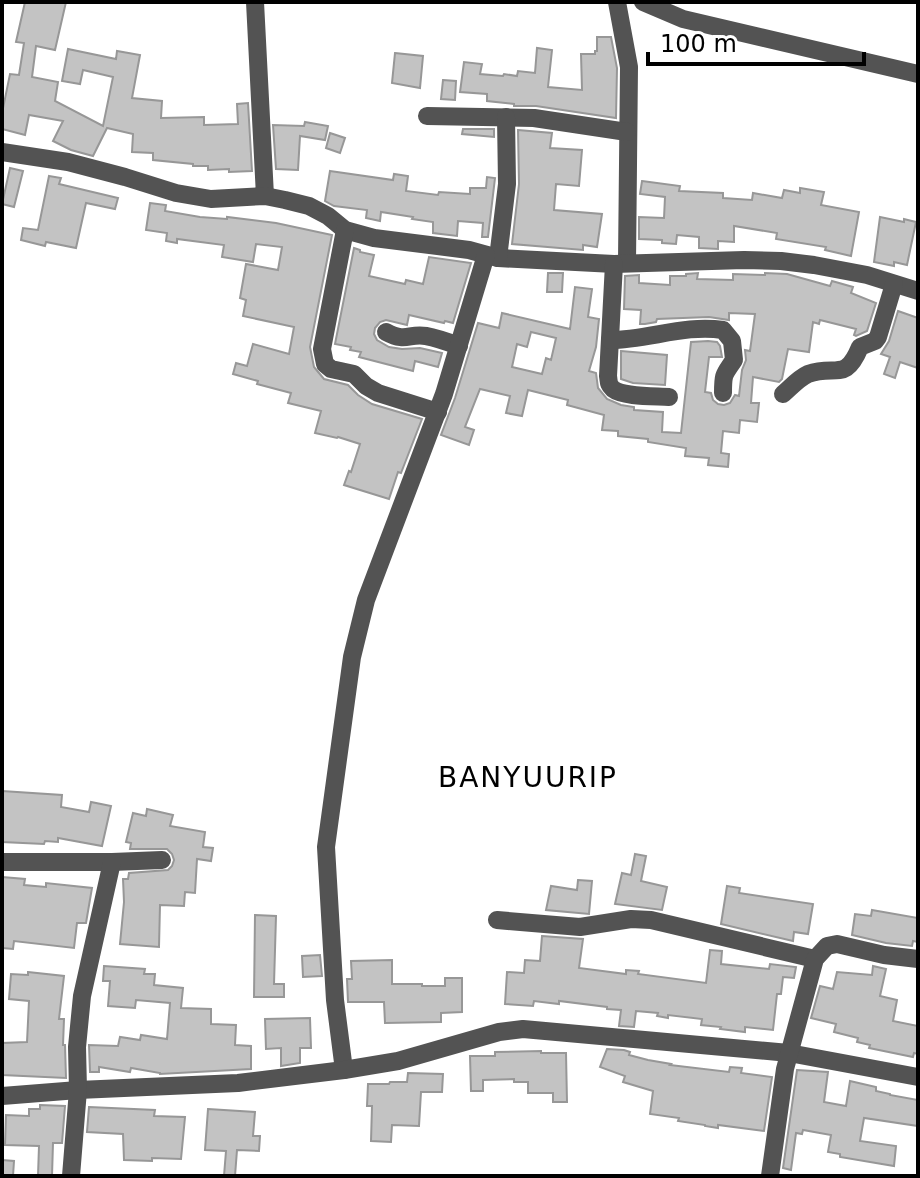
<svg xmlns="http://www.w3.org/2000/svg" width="920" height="1178" viewBox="0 0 920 1178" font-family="'DejaVu Sans',sans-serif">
	<rect width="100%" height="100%" fill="#fff"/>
	<g fill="#c3c3c3" stroke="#979797" stroke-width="2" fill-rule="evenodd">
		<path d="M25,2H66L55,50L36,46L32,77L58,82L55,101L103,126L113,77L83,70L80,84L62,81L68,49L116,59L117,51L140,55L132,98L162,101L161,118L204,117V125L238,124L237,104L248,103L252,171L229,172V169L208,170V166H193V164L153,160V153L132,152L133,134L107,128L93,156L71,150L53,141L63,121L29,115L25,135L2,129V113L10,74L19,75L24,43L16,42Z"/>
		<path d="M597,37H611L617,68L616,118L536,106H514V104L487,101V94L460,92L464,62L482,64L480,74L503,76L504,74L517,76L518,71L535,73L537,48L552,50L548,87L582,90L581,54H595V51H597Z"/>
		<path d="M395,53L423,56L420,88L392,83Z"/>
		<path d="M443,80L456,81L455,100L441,99Z"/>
		<path d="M305,122L328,126L325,140L300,136L298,170L276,169L273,125L304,126Z"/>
		<path d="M463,129H494V137L462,134Z"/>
		<path d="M518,130L552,133L550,148L582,150L579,186L556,184L554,210L602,214L597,247L583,245V250L512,244L519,184Z"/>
		<path d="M330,133L345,138L340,153L326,148Z"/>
		<path d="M10,168L23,171L14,207L2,204Z"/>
		<path d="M330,171L393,180L394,174L408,176L406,191L438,195L439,192L470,194V188H486L487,177L495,178L488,237H482L483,223L458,221L457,236L433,233V222L412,219L413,217L381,212L380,221L366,218L367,210L334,206L325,201Z"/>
		<path d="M49,176L61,178L59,184L118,198L115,209L86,203L76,248L46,242L45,246L21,240L23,228L38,230Z"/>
		<path d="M642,181L680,186L679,191L723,193V198L752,200L753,193L782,198L784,190L800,193V188L824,192L821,205L859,212L851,256L825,250L826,247L776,239L777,233L734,226V242L718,241V249L699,248V237L677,235L676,244L662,243V240L639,239V217L664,218L665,197L640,194Z"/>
		<path d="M150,203L166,205L165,211L200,217L227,219V217L276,223L332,235L310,347L314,367L324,379L348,385L358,395L372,404L422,419L401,473L398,472L389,499L344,485L349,471L351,472L360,444L338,437L337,438L315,433L321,411L288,403L291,393L257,384L258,381L233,374L236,363L247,366L253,344L289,354L294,327L243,316L246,300L240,298L246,264L278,270L282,247L256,244L253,262L222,257L224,245L177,239V243L166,241L167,233L146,230Z"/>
		<path d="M880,217L904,222V219L916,222L907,265L894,262V266L874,262Z"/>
		<path d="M354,248L360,250V252L374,255L369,276L405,284L406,280L423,284L429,257L471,263L453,323L445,321L444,323L409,315L407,325L386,320L380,322L375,328L374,334L377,340L389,347L402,349L420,348L442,353L438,367L415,361L413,371L359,357L361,352L350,350L351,347L335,344Z"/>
		<path d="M548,273H563L562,292H547Z"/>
		<path d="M698,273L697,279L733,280V274L765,275V273L787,274L830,286L832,281L853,287L851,293L876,303L867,331L856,336L854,335L856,329L820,320L819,324L813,322L809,352L788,349L782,379L779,382L753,377L751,403H759L757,422L740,420L739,433L723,431L721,453L729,454L728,467L708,465L709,458L685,456L686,448L648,442V439L618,436V431L602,430L604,415L567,405L568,400L528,390L522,416L506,413L510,396L480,389L465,427L474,430L469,445L441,435L455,398L478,323L499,328L502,313L570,329L575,287L592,289L588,317L599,319L596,347L589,371L596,373L598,388L607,399L621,405L634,407V410L663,412L662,432L681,433L691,342L708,341L717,342L720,346L722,357H709L705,392L711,393L713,400L718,404L724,405L730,403L735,395L739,396L742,370L746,360L745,350L750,351L755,314L729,313V320L709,317L657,319L656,322L645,324H640L641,310L624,309L625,276L639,275V283L670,285V276H686V274ZM531,332L556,338L551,360L546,358L542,374L512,367L517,344L527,347Z"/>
		<path d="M898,311L918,318V368L900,362L895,378L884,374L890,357L881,354L889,341Z"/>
		<path d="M621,351L667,355L665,385L633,383L621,379Z"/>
		<path d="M2,791L62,795L61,807L89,812L91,802L111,806L102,846L58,838V842L45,841L44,844L2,842Z"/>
		<path d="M147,809L173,815L170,826L205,832L203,847L213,848L211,861L197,859L195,893L185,892L184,906L160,905L159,947L120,944L124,902L123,879H128L129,873L168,870L172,866L174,860L172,854L167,849H130L131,843L126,842L133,813L146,816Z"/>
		<path d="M635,854L646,856L641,881L667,887L662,910L615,904L622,873L631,875Z"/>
		<path d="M2,877L25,879L24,885L46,887V883L92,888L86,923H77L74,948L14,941L13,949L2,948Z"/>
		<path d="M578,880L592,881L589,914L546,910L551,886L577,890Z"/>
		<path d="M727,886L740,888L739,893L813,904L808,934L794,932L793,941L721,924Z"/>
		<path d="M872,910L918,918V942L913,941L912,946L886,943L852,935L855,914L871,916Z"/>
		<path d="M255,915L276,916L274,984H284V997H254Z"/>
		<path d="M542,936L583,939L579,968L626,974V970L639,971L638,974L706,983L710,950L722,951L721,964L769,969L770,964L796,967L794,978L783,977L781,994H777L773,1030L745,1027V1032L720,1029L721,1027L701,1025L702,1019L668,1015V1018L657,1016L658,1013L636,1011L634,1027L619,1026L621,1010L607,1009V1007L559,1001V1004L534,1001L533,1006L505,1004L507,972L524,973L525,960L540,961Z"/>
		<path d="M320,955L322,976L303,977L302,956Z"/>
		<path d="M392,960V984H422V986H445V978H462V1012L441,1013V1022L385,1023L384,1002H348L347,979H352L351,961Z"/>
		<path d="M104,966L145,969L144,974H155L154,985L183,988L181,1008L211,1009V1024L236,1025L235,1045L251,1046V1069L160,1074V1073L131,1068L130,1072L99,1067V1072H90L89,1045L118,1046L120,1037L140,1040L141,1035L167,1039L170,1003L136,1000L135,1008L108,1006L110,981H103Z"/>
		<path d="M873,966L886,969L880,996L897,1000L893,1021L918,1026V1054L914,1053L913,1057L869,1048L870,1045L857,1042L858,1038L834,1032L836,1024L811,1018L820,986L833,989L837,972L872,975Z"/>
		<path d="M28,972L64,976L59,1019H64L63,1045H65L66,1078L2,1075V1043L27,1042L29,1001L9,999L11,974L28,975Z"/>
		<path d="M310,1018L311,1048H300V1063L281,1066V1048L266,1049L265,1019Z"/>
		<path d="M607,1049L624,1050L630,1052L629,1055L648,1060L671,1064L670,1065L729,1072L730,1067L742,1068L741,1073L772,1077L764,1131L718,1125V1128L705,1126V1125L678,1121L679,1118L650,1114L653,1091L623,1082L625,1076L600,1067Z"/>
		<path d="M541,1051V1053H566L567,1102H553V1093H528V1082H514V1079L483,1080V1091H471L470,1056H495V1052Z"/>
		<path d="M797,1070L828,1072L824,1102L846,1106L850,1081L876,1087V1091L890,1094V1095L918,1100V1126L864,1118L860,1141L896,1146L894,1166L840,1157V1154L828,1152L831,1135L803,1130L802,1134L796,1133L791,1170L783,1168Z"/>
		<path d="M408,1073L443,1074L442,1092H421L419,1126L392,1125L391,1142L371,1141L372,1106H367L368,1084H389L390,1082H407Z"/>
		<path d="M40,1105L65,1106L62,1143H53L52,1176H38L39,1146L5,1145L6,1115L29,1116V1109H40Z"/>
		<path d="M89,1107L155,1110L154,1116L185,1117L181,1159L152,1158V1161L124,1160L123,1134L87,1132Z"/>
		<path d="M208,1109L255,1112L253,1136H260L259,1151L237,1150L235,1176H224L226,1151L205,1150Z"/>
		<path d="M2,1160L14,1161L13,1176H2Z"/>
	</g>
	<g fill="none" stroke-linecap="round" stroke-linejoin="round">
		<g stroke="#535353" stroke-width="18">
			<path d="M255,2L265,196"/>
			<path d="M617,2L629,67L627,262"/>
			<path d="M643,2L683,19L918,74"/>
			<path d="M427,116L534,118L627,132"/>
			<path d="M2,152L68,162L125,177L176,193L211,199L265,196L285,200L309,206L328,216L345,230L374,238L469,250L498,258L614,264L744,260L781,261L814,265L867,275L918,291"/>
			<path d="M345,230L322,349L325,364L331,369L354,374L366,386L378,393L438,412"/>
			<path d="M498,258L507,184L506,117"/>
			<path d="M614,264L608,376C609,382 608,384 613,389C623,397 655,396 669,397"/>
			<path d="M386,332C407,343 408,333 426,336C437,338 448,342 459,346"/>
			<path d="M610,340C648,340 685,324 723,330L732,341L734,360C724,375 723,373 723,393"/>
			<path d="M783,394C791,387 799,378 808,374C836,364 845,383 860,347L875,341L878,337L894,284"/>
			<path d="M2,862H112L162,860"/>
			<path d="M497,920L580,927L631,919L651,920L815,959"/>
			<path d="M344,1070L335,1000L326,847L352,657L366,600L444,394L486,255"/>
			<path d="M2,1096L78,1090L238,1083L344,1070L398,1061L499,1032L523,1029L789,1053L918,1077"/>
			<path d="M71,1176L78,1090L77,1047L82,996L112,862"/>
			<path d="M770,1176L785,1069L815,959L827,946L837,944L884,955L918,959"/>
		</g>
	</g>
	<g text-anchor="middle" stroke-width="6" stroke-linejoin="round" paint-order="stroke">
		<g font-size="28" letter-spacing="2" fill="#000" stroke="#fff">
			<text x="528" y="787">BANYUURIP</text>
		</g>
	</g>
	<rect width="920" height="1178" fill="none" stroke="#000000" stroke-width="8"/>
	<path d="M648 52v12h216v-12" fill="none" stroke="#000000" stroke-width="4"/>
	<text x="660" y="52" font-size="24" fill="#000000" stroke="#ffffff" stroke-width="6" paint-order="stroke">100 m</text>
</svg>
